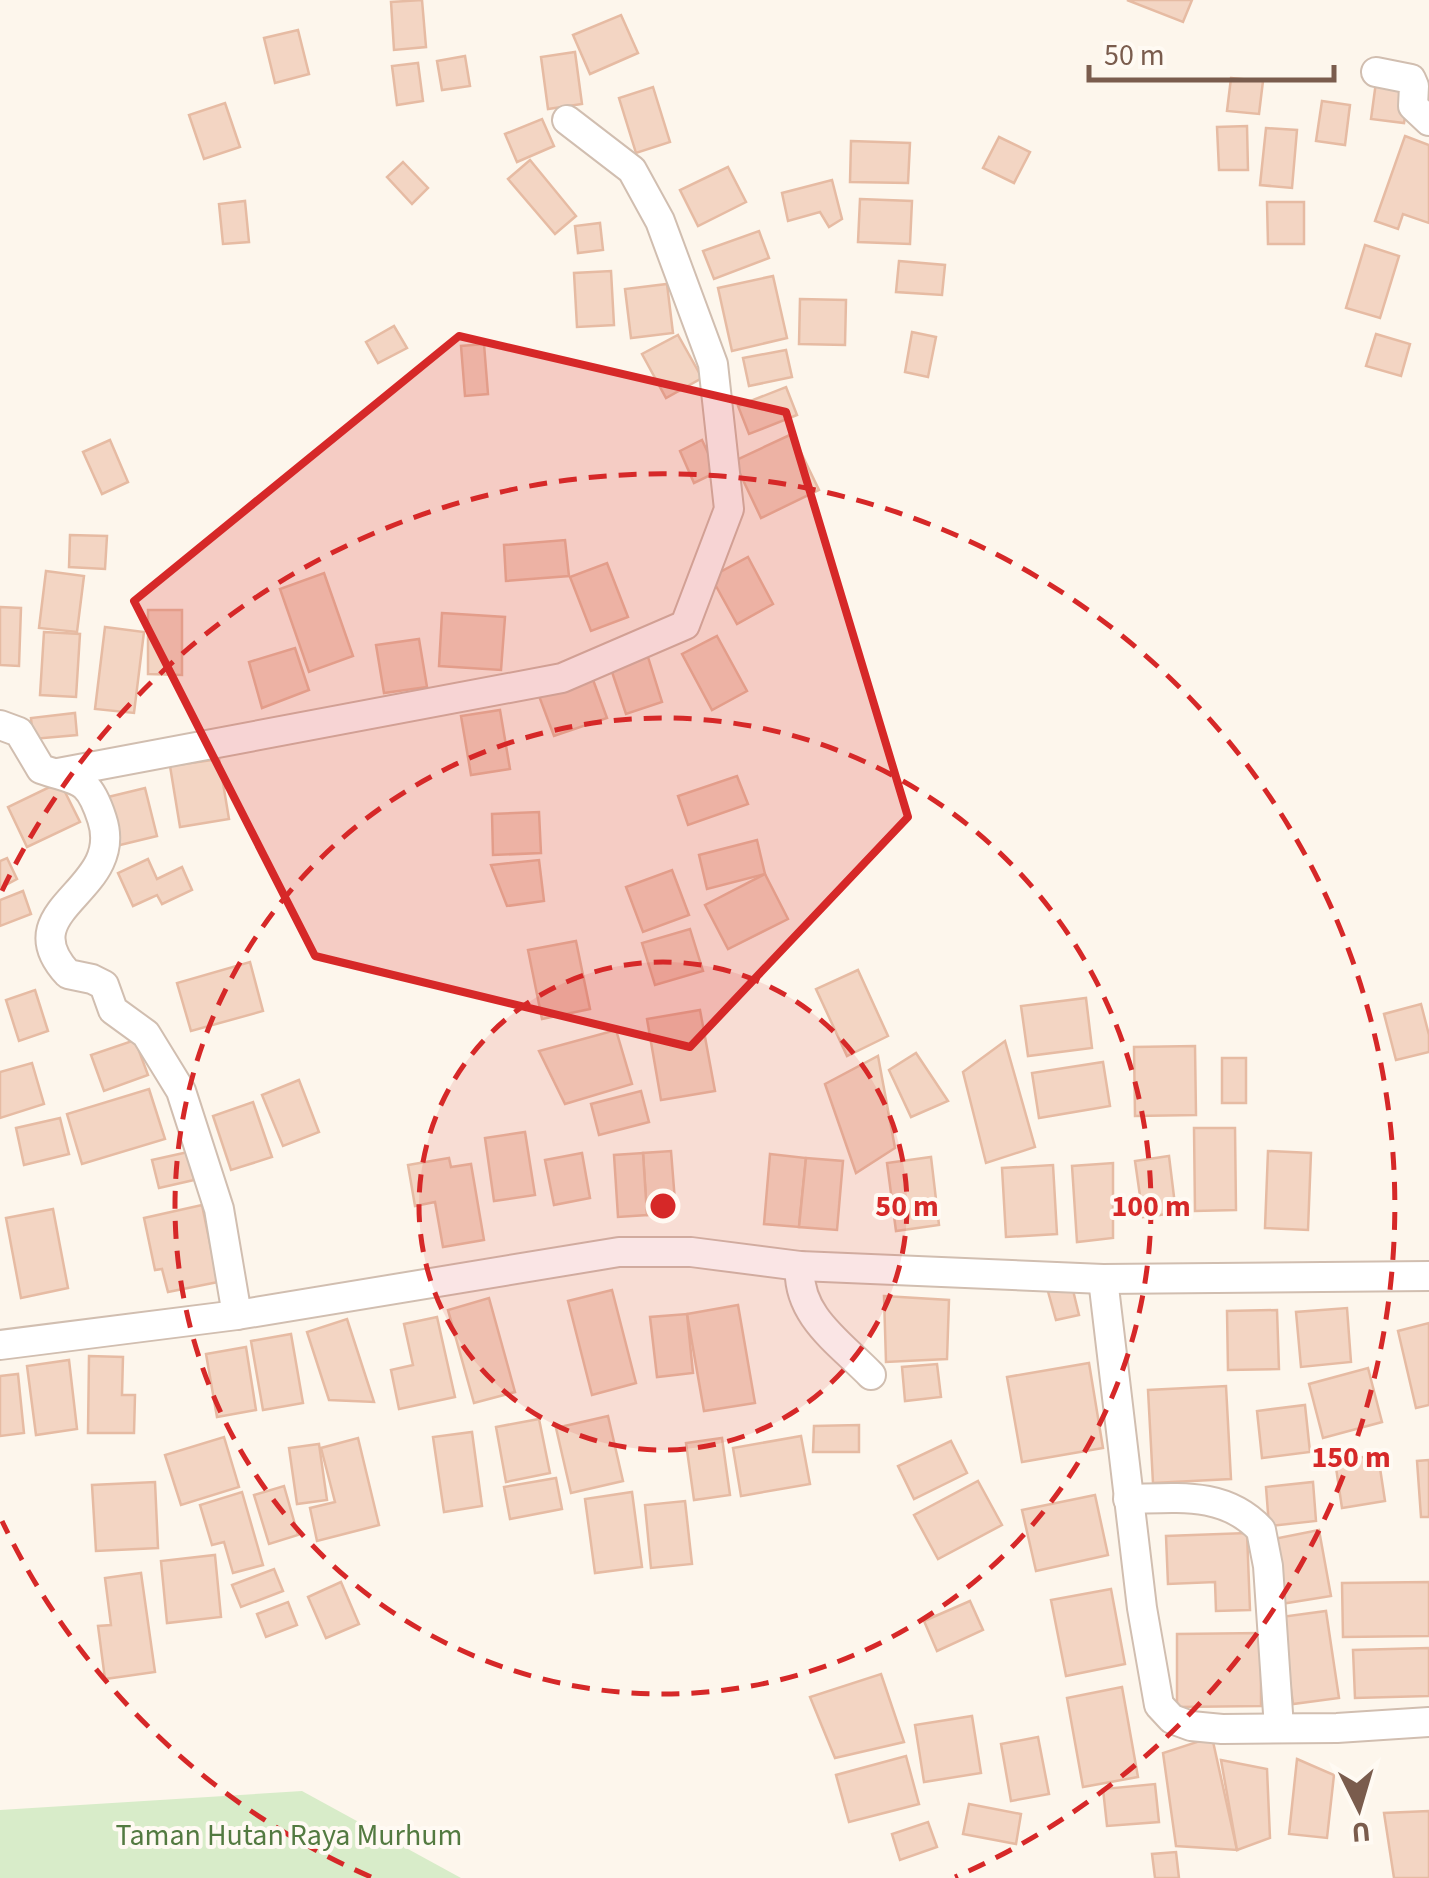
<svg xmlns="http://www.w3.org/2000/svg" width="1429" height="1878" viewBox="0 0 1429 1878" font-family="'Source Sans 3',sans-serif">
	<rect width="100%" height="100%" fill="#fdf6ec"/>
	<path fill="#d8ecc9" d="M302,1791L461,1878H0V1810Z"/>
	<g fill="#f3d5c3" stroke="#e6bba3" stroke-width="2.5">
		<path d="M422,0L426,47L394,50L391,2Z"/>
		<path d="M1127,0H1192L1183,22Z"/>
		<path d="M621,15L638,53L590,74L573,35Z"/>
		<path d="M298,30L309,74L275,83L264,38Z"/>
		<path d="M575,52L582,104L548,109L541,57Z"/>
		<path d="M465,56L470,86L442,90L437,61Z"/>
		<path d="M418,63L423,101L397,105L392,66Z"/>
		<path d="M1231,78L1263,81L1259,114L1227,111Z"/>
		<path d="M1376,82L1410,87L1404,123L1371,119Z"/>
		<path d="M653,87L670,142L636,153L619,98Z"/>
		<path d="M1322,101L1350,105L1345,145L1316,141Z"/>
		<path d="M225,103L240,147L204,159L189,115Z"/>
		<path d="M542,119L554,146L517,162L505,134Z"/>
		<path d="M1247,126L1248,170H1219L1217,127Z"/>
		<path d="M1266,128L1297,130L1292,188L1260,185Z"/>
		<path d="M1405,136L1429,145V223L1403,214L1398,229L1375,221Z"/>
		<path d="M999,137L1030,152L1014,183L983,168Z"/>
		<path d="M851,141L910,143L908,183L850,182Z"/>
		<path d="M530,160L576,216L555,234L508,179Z"/>
		<path d="M403,162L428,188L412,204L387,177Z"/>
		<path d="M728,167L746,202L698,226L680,190Z"/>
		<path d="M832,180L842,219L829,227L820,212L788,221L782,193Z"/>
		<path d="M860,199L912,201L910,244L858,242Z"/>
		<path d="M245,201L249,242L223,244L219,204Z"/>
		<path d="M1267,202H1304V244H1268Z"/>
		<path d="M600,223L603,250L578,253L575,226Z"/>
		<path d="M759,231L769,258L714,279L703,251Z"/>
		<path d="M1365,245L1399,256L1380,318L1346,308Z"/>
		<path d="M899,261L945,265L942,295L896,292Z"/>
		<path d="M611,271L614,325L577,327L574,273Z"/>
		<path d="M773,276L787,338L732,351L718,288Z"/>
		<path d="M667,284L673,333L631,338L625,289Z"/>
		<path d="M800,299L846,300L845,345L799,344Z"/>
		<path d="M394,326L407,348L378,363L366,342Z"/>
		<path d="M912,332L936,337L928,377L905,372Z"/>
		<path d="M1376,334L1410,344L1401,376L1366,366Z"/>
		<path d="M678,335L702,378L666,398L642,354Z"/>
		<path d="M484,344L488,394L465,396L461,346Z"/>
		<path d="M786,350L792,377L749,386L743,358Z"/>
		<path d="M786,387L797,415L749,434L738,406Z"/>
		<path d="M792,434L819,490L761,518L734,461Z"/>
		<path d="M110,440L128,482L102,494L83,452Z"/>
		<path d="M702,440L717,472L694,483L680,451Z"/>
		<path d="M70,535L107,536L105,569L69,567Z"/>
		<path d="M565,540L569,576L506,581L504,545Z"/>
		<path d="M748,557L773,604L737,624L711,577Z"/>
		<path d="M607,563L628,617L591,631L570,577Z"/>
		<path d="M46,571L84,576L77,632L39,628Z"/>
		<path d="M324,573L353,656L309,672L280,589Z"/>
		<path d="M0,607L21,608L19,666L0,665Z"/>
		<path d="M148,610H182V675L148,674Z"/>
		<path d="M442,613L505,617L501,670L439,666Z"/>
		<path d="M105,627L144,632L134,713L95,709Z"/>
		<path d="M44,632L80,634L76,697L40,695Z"/>
		<path d="M717,636L747,691L712,710L682,654Z"/>
		<path d="M419,639L427,687L384,693L376,645Z"/>
		<path d="M295,648L309,690L262,708L249,662Z"/>
		<path d="M648,657L662,702L626,714L611,669Z"/>
		<path d="M592,677L607,718L554,736L539,696Z"/>
		<path d="M500,710L510,769L471,775L461,716Z"/>
		<path d="M75,713L77,735L33,739L31,718Z"/>
		<path d="M219,759L229,819L180,827L170,766Z"/>
		<path d="M737,776L748,804L688,825L678,796Z"/>
		<path d="M60,782L80,822L27,847L8,807Z"/>
		<path d="M145,788L157,836L116,846L104,798Z"/>
		<path d="M539,812L541,853L493,855L492,814Z"/>
		<path d="M757,840L765,874L707,889L699,855Z"/>
		<path d="M7,858L17,879L0,888V861Z"/>
		<path d="M148,859L157,879L182,867L192,890L162,904L157,895L133,906L118,873Z"/>
		<path d="M539,860L544,901L507,906L491,865Z"/>
		<path d="M672,870L689,915L643,932L626,887Z"/>
		<path d="M765,874L788,919L728,949L705,905Z"/>
		<path d="M23,891L31,914L0,926V900Z"/>
		<path d="M690,929L703,971L655,985L642,943Z"/>
		<path d="M576,941L590,1009L542,1019L528,950Z"/>
		<path d="M250,962L263,1011L191,1031L177,983Z"/>
		<path d="M858,970L888,1036L847,1056L816,989Z"/>
		<path d="M35,990L48,1031L19,1041L6,1000Z"/>
		<path d="M1086,998L1092,1048L1028,1056L1021,1006Z"/>
		<path d="M1421,1004L1429,1035V1052L1396,1060L1384,1014Z"/>
		<path d="M700,1010L715,1091L661,1100L647,1019Z"/>
		<path d="M616,1030L632,1084L565,1104L539,1051Z"/>
		<path d="M135,1040L148,1075L104,1091L91,1055Z"/>
		<path d="M1005,1041L1035,1147L986,1163L963,1072Z"/>
		<path d="M1195,1046L1196,1115L1135,1116L1134,1047Z"/>
		<path d="M916,1053L948,1101L911,1117L889,1070Z"/>
		<path d="M878,1056L895,1148L856,1173L825,1084Z"/>
		<rect x="1222" y="1058" width="24" height="45"/>
		<path d="M1103,1062L1110,1106L1039,1118L1032,1073Z"/>
		<path d="M32,1063L44,1104L0,1118V1072Z"/>
		<path d="M299,1080L319,1132L283,1146L262,1095Z"/>
		<path d="M149,1089L165,1139L82,1164L67,1114Z"/>
		<path d="M641,1091L649,1122L599,1135L591,1104Z"/>
		<path d="M253,1102L272,1157L231,1170L213,1116Z"/>
		<path d="M60,1118L69,1154L24,1165L16,1128Z"/>
		<path d="M1194,1128H1235L1236,1210L1195,1211Z"/>
		<path d="M525,1132L535,1195L494,1201L485,1138Z"/>
		<path d="M671,1151L676,1214L647,1215L643,1153Z"/>
		<path d="M1268,1151L1311,1153L1308,1230L1265,1228Z"/>
		<path d="M188,1152L194,1180L159,1188L152,1160Z"/>
		<path d="M582,1153L590,1198L554,1205L545,1160Z"/>
		<path d="M643,1153L647,1215L618,1217L614,1155Z"/>
		<path d="M770,1154L806,1158L799,1227L764,1224Z"/>
		<path d="M1169,1156L1176,1213L1143,1217L1135,1161Z"/>
		<path d="M931,1157L939,1225L896,1231L887,1163Z"/>
		<path d="M449,1158L451,1167L471,1164L484,1240L443,1247L435,1202L415,1206L408,1165Z"/>
		<path d="M806,1158L843,1161L837,1230L799,1227Z"/>
		<path d="M1113,1163V1238L1077,1242L1072,1166Z"/>
		<path d="M1053,1165L1057,1234L1006,1237L1002,1168Z"/>
		<path d="M202,1205L218,1282L168,1292L162,1269L155,1270L144,1218Z"/>
		<path d="M53,1209L68,1288L21,1298L6,1218Z"/>
		<path d="M1071,1282L1079,1315L1056,1320L1047,1288Z"/>
		<path d="M612,1290L636,1383L592,1395L568,1301Z"/>
		<path d="M884,1296L949,1300L947,1359L886,1362Z"/>
		<path d="M489,1298L515,1392L474,1403L448,1310Z"/>
		<path d="M738,1305L755,1403L704,1411L687,1314Z"/>
		<path d="M1347,1308L1351,1362L1301,1367L1296,1312Z"/>
		<path d="M1277,1310L1279,1369L1228,1370L1227,1311Z"/>
		<path d="M687,1314L693,1373L657,1377L650,1317Z"/>
		<path d="M437,1317L455,1397L399,1409L391,1370L413,1365L404,1324Z"/>
		<path d="M347,1319L374,1402L329,1400L307,1332Z"/>
		<path d="M1429,1323V1405L1416,1408L1398,1331Z"/>
		<path d="M291,1334L303,1403L263,1410L251,1341Z"/>
		<path d="M246,1347L256,1410L217,1417L206,1354Z"/>
		<path d="M89,1356L123,1357L122,1395H135L134,1433H88Z"/>
		<path d="M69,1360L77,1429L36,1435L27,1366Z"/>
		<path d="M1089,1363L1103,1448L1022,1462L1007,1377Z"/>
		<path d="M937,1364L941,1397L905,1401L902,1367Z"/>
		<path d="M1368,1368L1382,1422L1323,1438L1309,1384Z"/>
		<path d="M18,1374L24,1433L0,1436V1376Z"/>
		<path d="M1226,1386L1231,1479L1153,1483L1148,1390Z"/>
		<path d="M1305,1405L1310,1452L1262,1458L1257,1411Z"/>
		<path d="M608,1416L623,1481L571,1493L556,1428Z"/>
		<path d="M539,1419L550,1473L506,1482L496,1427Z"/>
		<path d="M859,1425V1452H813L814,1426Z"/>
		<path d="M472,1432L482,1506L444,1512L433,1437Z"/>
		<path d="M801,1436L810,1484L741,1496L733,1448Z"/>
		<path d="M224,1437L239,1487L181,1505L165,1455Z"/>
		<path d="M358,1438L379,1525L317,1541L310,1508L335,1502L321,1448Z"/>
		<path d="M722,1438L730,1495L694,1500L686,1443Z"/>
		<path d="M951,1441L967,1473L914,1499L898,1466Z"/>
		<path d="M319,1444L327,1500L297,1504L289,1448Z"/>
		<path d="M1378,1455L1385,1501L1342,1508L1335,1461Z"/>
		<path d="M1429,1460V1517H1421L1417,1461Z"/>
		<path d="M556,1478L562,1509L510,1519L504,1487Z"/>
		<path d="M978,1481L1002,1525L938,1559L914,1515Z"/>
		<path d="M155,1482L158,1548L96,1551L92,1485Z"/>
		<path d="M1313,1482L1316,1521L1269,1526L1266,1487Z"/>
		<path d="M284,1486L298,1535L269,1544L254,1495Z"/>
		<path d="M242,1492L263,1565L233,1573L224,1542L212,1545L200,1505Z"/>
		<path d="M632,1492L642,1567L595,1573L585,1499Z"/>
		<path d="M1095,1495L1108,1555L1036,1571L1022,1510Z"/>
		<path d="M685,1501L692,1564L651,1568L645,1505Z"/>
		<path d="M1319,1530L1331,1596L1281,1604L1269,1540Z"/>
		<path d="M1247,1533L1250,1610L1216,1611L1215,1582L1168,1584L1166,1536Z"/>
		<path d="M215,1555L221,1617L167,1623L161,1561Z"/>
		<path d="M274,1569L283,1591L241,1607L232,1585Z"/>
		<path d="M141,1573L155,1672L105,1679L98,1626L111,1625L105,1578Z"/>
		<path d="M341,1582L359,1624L326,1638L308,1597Z"/>
		<path d="M1429,1582V1636L1343,1637L1342,1583Z"/>
		<path d="M1111,1589L1125,1664L1066,1676L1051,1600Z"/>
		<path d="M970,1601L983,1630L937,1651L924,1621Z"/>
		<path d="M288,1602L297,1625L266,1637L257,1614Z"/>
		<path d="M1326,1611L1339,1698L1293,1704L1281,1617Z"/>
		<path d="M1261,1633V1706L1177,1707V1634Z"/>
		<path d="M1429,1648V1696L1355,1698L1353,1650Z"/>
		<path d="M881,1674L904,1742L835,1758L810,1697Z"/>
		<path d="M1122,1687L1138,1777L1083,1787L1067,1698Z"/>
		<path d="M972,1716L981,1773L924,1782L915,1725Z"/>
		<path d="M1038,1737L1049,1794L1011,1801L1001,1744Z"/>
		<path d="M1212,1737L1237,1850L1176,1846L1163,1753Z"/>
		<path d="M906,1756L919,1804L849,1822L836,1775Z"/>
		<path d="M1297,1759L1334,1775L1327,1838L1289,1834Z"/>
		<path d="M1221,1760L1267,1769L1270,1838L1237,1850Z"/>
		<path d="M1155,1784L1159,1822L1107,1826L1103,1789Z"/>
		<path d="M969,1804L1021,1814L1016,1844L963,1834Z"/>
		<path d="M1429,1811V1878H1394L1384,1813Z"/>
		<path d="M928,1822L937,1847L900,1860L892,1834Z"/>
		<path d="M1176,1852L1179,1878H1155L1152,1854Z"/>
	</g>
	<g fill="none" stroke-linecap="round" stroke-linejoin="round">
		<g stroke="#d1beb0" stroke-width="32">
			<g id="street">
				<path d="M1376,72L1411,79L1414,86L1413,106L1429,121"/>
				<path d="M0,725L19,732L41,769C79,782 88,776 102,819C126,892 7,908 68,974L92,979L104,985L113,1010L146,1034L181,1091L219,1209L237,1315"/>
				<path d="M58,773L562,678L685,625L729,509L713,364L660,221L632,170L567,120"/>
				<path d="M800,1266C796,1315 840,1343 871,1375"/>
				<path d="M1103,1279L1142,1608L1159,1705L1172,1719L1191,1726L1222,1729L1337,1728L1429,1722"/>
				<path d="M0,1345L237,1315L619,1252H691L800,1266L1103,1279L1429,1276"/>
				<path d="M1128,1499C1177,1498 1225,1491 1261,1530L1268,1566L1279,1728"/>
			</g>
		</g>
		<use href="#street" stroke="#fff" stroke-width="28"/>
	</g>
	<path fill="#d62828" fill-opacity="0.2" stroke="#d62828" stroke-width="8" stroke-linejoin="round" d="M459,336L786,412L908,817L690,1047L315,956L134,601Z"/>
	<circle cx="663" cy="1206" r="244" fill="#d62828" fill-opacity=".12"/>
	<g fill="none" stroke="#d62828" stroke-width="5" stroke-dasharray="18 12">
		<circle cx="663" cy="1206" r="244"/>
		<circle cx="663" cy="1206" r="488"/>
		<path d="M371 1877A732 732 0 0 1 2 1521M2 891A732 732 0 1 1 955 1877"/>
	</g>
	<g text-anchor="middle" stroke-width="8" stroke-linejoin="round" paint-order="stroke">
		<g font-size="30" fill="#537a41" stroke="#fffaf3">
			<text x="289" y="1845">Taman Hutan Raya Murhum</text>
		</g>
	</g>
	<circle cx="663" cy="1206" r="15" fill="#d62828" stroke="#fffaf3" stroke-width="5"/>
	<g font-size="30" text-anchor="middle" font-weight="bold" fill="#d62828" stroke="#fffaf3" stroke-width="8" stroke-linejoin="round" paint-order="stroke">
		<text x="907" y="1216">50 m</text>
		<text x="1151" y="1216">100 m</text>
		<text x="1351" y="1467">150 m</text>
	</g>
	<g transform="translate(1359 1808) rotate(175)" stroke="#fffaf3" stroke-width="8" paint-order="stroke">
	<path d="M0-8L18 38L0 25L-18 38Z" fill="#7a5c4d"/>
	<text y="-15" font-size="28" font-weight="bold" text-anchor="middle" fill="#7a5c4d">U</text>
	</g>
	<path d="M1089 65v15h245v-15" fill="none" stroke="#7a5c4d" stroke-width="5"/>
	<text x="1104" y="65" font-size="30" fill="#7a5c4d" stroke="#fffaf3" stroke-width="8" paint-order="stroke">50 m</text>
</svg>
